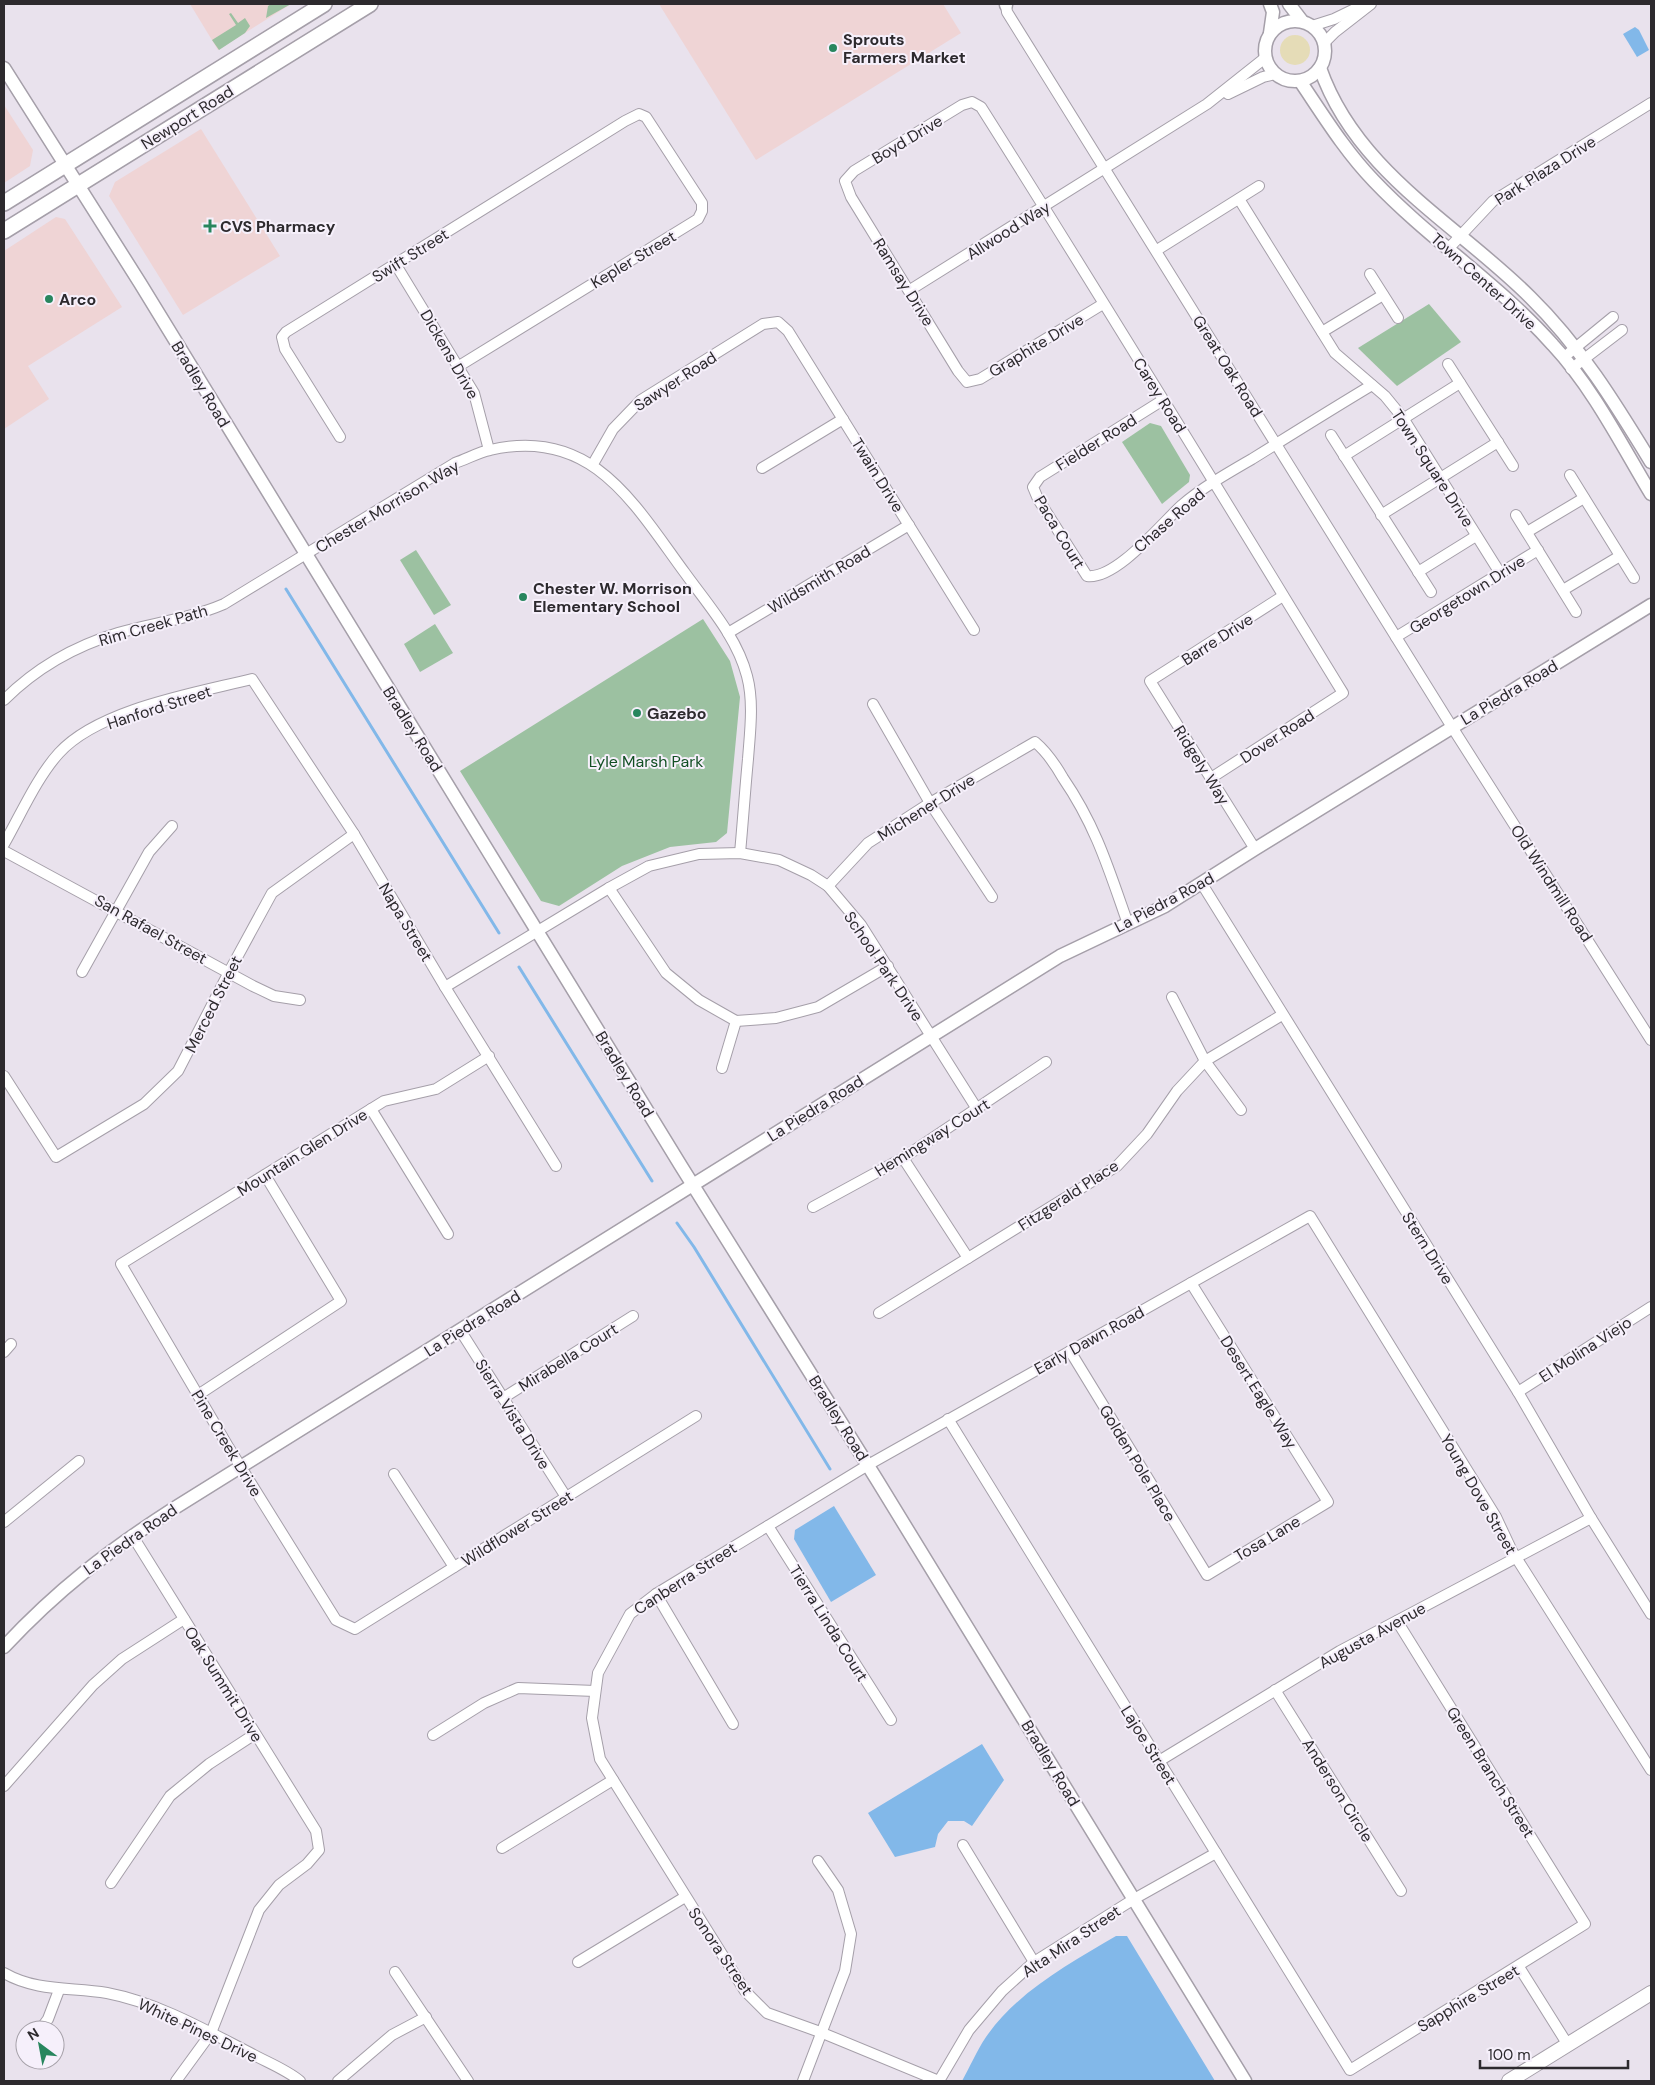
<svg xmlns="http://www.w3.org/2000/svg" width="1655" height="2085" viewBox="0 0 1655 2085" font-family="'DM Sans',sans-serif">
	<rect width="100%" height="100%" fill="#e9e2ed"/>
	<g fill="#efd4d5">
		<path d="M190,4H291L218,50Z"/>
		<path d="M659,4H943L961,33L756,160Z"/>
		<path d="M4,105L33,150L30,166L4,183Z"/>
		<path d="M201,129L280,256L183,315L109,196L115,182Z"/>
		<path d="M56,217L65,219L122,307L28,366L49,399L4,429V251Z"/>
	</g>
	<g fill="#9cc1a1">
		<path d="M271,4H291L266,18L268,6Z"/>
		<path d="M231,13L238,23L245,18L250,26L245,33L219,50L212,40L236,25L229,14Z"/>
		<path d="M1429,304L1461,342L1397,386L1358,348Z"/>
		<path d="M1150,423L1161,426L1190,475L1189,482L1162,504L1122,442Z"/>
		<path d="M416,550L451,605L434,615L400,560Z"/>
		<path d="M703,619L730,661L740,697L727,833L716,842L670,847L622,866L559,906L541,901L460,771Z"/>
		<path d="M435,624L453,653L420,672L404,644Z"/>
	</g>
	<circle fill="#e5dcb7" cx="1295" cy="50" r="15"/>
	<g fill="#82b8e9">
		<path d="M1635,27L1639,30L1649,50L1637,57L1623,34Z"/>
		<path d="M834,1506L876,1575L831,1602L794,1539L795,1530Z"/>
		<path d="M982,1744L1004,1780L972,1826L964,1821H948L938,1834L935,1847L895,1857L868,1813Z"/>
		<path d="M1116,1936H1127L1215,2081H962C970,2067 977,2050 986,2037C1018,1991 1069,1964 1116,1936Z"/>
	</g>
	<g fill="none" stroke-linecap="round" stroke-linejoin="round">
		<g stroke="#82b8e9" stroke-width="3">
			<path d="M286,589L499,933"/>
			<path d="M519,967L652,1181"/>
			<path d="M677,1223L694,1247L830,1469"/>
		</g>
		<g stroke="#a59fa9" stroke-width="12">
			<g id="minor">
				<path d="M1006,5L1007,12L1452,727L1651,1040"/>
				<path d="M1312,26L1334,19L1365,4"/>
				<path d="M1324,43L1335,32L1371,4"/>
				<path d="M1228,94L1263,77L1275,74"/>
				<path d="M1239,199L1335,353L1385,396L1403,418L1500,573"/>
				<path d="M1449,248L1493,201L1651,103"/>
				<path d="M1157,250L1259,186"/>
				<path d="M396,265L474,393L489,450"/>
				<path d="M1370,274L1398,318"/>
				<path d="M910,290L1207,104L1265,58"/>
				<path d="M1103,304L980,379L967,382L958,371L851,197L845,181L854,171L962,105L972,102L981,107C1104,301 1223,497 1343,693L1211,778"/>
				<path d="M1322,332L1383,295"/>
				<path d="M1569,353L1613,317"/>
				<path d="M1448,364L1513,466"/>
				<path d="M1571,369L1622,330"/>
				<path d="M1163,400L1040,477L1033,487L1038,499L1087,576C1116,580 1161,524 1182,505C1203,487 1228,473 1252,459C1292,434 1332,409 1372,385"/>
				<path d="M1331,435L1431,592"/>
				<path d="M340,437L285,349L282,337L286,332L625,121L639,114L646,117L702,203V211L698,219L459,366"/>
				<path d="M1344,456L1460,383"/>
				<path d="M593,464L613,429L641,400L763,324L778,322L788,331L974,630"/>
				<path d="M762,468L843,419"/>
				<path d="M1570,475L1634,578"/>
				<path d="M1381,515L1498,442"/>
				<path d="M1516,515L1576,612"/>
				<path d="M1527,532L1584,498"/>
				<path d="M1418,572L1476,536"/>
				<path d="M1563,590L1620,556"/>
				<path d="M728,633L909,525"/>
				<path d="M1396,637L1538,550"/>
				<path d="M4,700C35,669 75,646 118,633C153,623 189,619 224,604L455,463C467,459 479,452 490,450C592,426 634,504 685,573C708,605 737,637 747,676C754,702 750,732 748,759C745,790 743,821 740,853"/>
				<path d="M873,704L930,803L992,897"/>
				<path d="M4,844C20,816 37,777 59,753C99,709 196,693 252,679L354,834L445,987L556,1166"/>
				<path d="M1255,849L1150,681L1283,596"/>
				<path d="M4,851L253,986L274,996L300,1000"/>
				<path d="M1202,884L1518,1392L1591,1518L1651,1614"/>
				<path d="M828,886L868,843L930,803L1035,742C1047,752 1055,764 1063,778C1096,826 1109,870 1128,924"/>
				<path d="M609,888L666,973L699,1000L736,1021L776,1018L818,1007L888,966"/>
				<path d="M82,972L149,852L172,826"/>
				<path d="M445,987L609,888L649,866L699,854L740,853L779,860L811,875L828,886L861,925L977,1109"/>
				<path d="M1172,997L1205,1061L1241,1110"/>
				<path d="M489,1056L436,1089L384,1101L121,1264L229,1448L336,1620L355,1629L696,1416"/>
				<path d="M722,1068L736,1021"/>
				<path d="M4,1076L56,1157L144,1104L178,1071L229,972L272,893L354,834"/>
				<path d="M371,1109L448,1234"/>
				<path d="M903,1158L968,1258"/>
				<path d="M813,1207L903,1158L1046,1062"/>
				<path d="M879,1313L1117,1166L1147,1134L1177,1091L1205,1061L1282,1015"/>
				<path d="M460,1330L566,1497"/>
				<path d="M1070,1351L1207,1575L1328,1502L1191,1283"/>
				<path d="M4,1352L11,1344"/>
				<path d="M1518,1392L1651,1307"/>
				<path d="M198,1395L341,1301L265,1175"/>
				<path d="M503,1398L633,1316"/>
				<path d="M948,1419L1350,2070L1585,1924L1397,1621"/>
				<path d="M394,1474L454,1567"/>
				<path d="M4,1522L79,1461"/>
				<path d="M768,1526L891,1720"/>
				<path d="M132,1535L316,1831L319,1850L307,1864L279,1885L259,1910L211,2033L176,2081"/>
				<path d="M656,1594L733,1724"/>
				<path d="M1275,1690L1401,1891"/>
				<path d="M433,1735L484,1703L518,1688L595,1691"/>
				<path d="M1159,1761L1340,1651L1591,1518"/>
				<path d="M4,1786L93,1685L122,1659L184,1619"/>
				<path d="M963,1845L1034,1962"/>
				<path d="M502,1848L613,1780"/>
				<path d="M111,1883L170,1796L209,1764L255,1734"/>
				<path d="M578,1962L685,1897"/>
				<path d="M1519,1967L1568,2045"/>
				<path d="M395,1972L468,2081"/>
				<path d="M4,1973C37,1992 72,1987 107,1993C159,2003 207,2031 254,2055C269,2063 287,2070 300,2081"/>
				<path d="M40,2030L48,2019L59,1990"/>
				<path d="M338,2081L392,2035L426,2017"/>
				<path d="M803,2081L845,1971L851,1934L838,1890L818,1861"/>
				<path d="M939,2081L820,2032L767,2013L745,1991L600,1759L592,1718L598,1673L630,1614L656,1594L868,1465L1310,1216L1496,1517L1512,1551L1651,1770"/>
				<path d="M939,2081L969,2030L1002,1991L1034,1962L1134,1899L1216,1853"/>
			</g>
		</g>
		<g stroke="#a59fa9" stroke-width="15">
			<g id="tertiary">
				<path d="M1289,4L1302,21"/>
				<path d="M1006,5V4"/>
				<circle cx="1295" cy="51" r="30"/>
				<path d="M1270,33L1273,12L1270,4"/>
				<path d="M4,68L140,283L681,1166L877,1480L1245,2081"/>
				<path d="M1320,68C1356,172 1457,224 1530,297C1580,346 1615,403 1651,462"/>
				<path d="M1300,81C1323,115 1345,151 1374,181C1430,240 1499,284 1553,345C1593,388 1621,444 1651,494"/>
				<path d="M4,1647C57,1590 108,1551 173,1509L1060,956L1165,906L1255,849L1651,605"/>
			</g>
		</g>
		<g stroke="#a59fa9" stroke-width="16">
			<path id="secondary" d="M1509,2081L1651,1993"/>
		</g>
		<g stroke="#a59fa9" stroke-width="18">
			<g id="primary">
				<path d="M4,203L324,4"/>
				<path d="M4,231L370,4"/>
			</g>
		</g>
		<use href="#minor" stroke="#fff" stroke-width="10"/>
		<use href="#tertiary" stroke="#fff" stroke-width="12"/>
		<use href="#secondary" stroke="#fff" stroke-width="14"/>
		<use href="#primary" stroke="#fff" stroke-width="15"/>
	</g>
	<g fill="#28865e" stroke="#f6f0fb" stroke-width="2">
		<circle cx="833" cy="48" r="5"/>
		<path d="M207.5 218.5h5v5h5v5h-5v5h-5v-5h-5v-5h5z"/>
		<circle cx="49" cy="299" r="5"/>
		<circle cx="523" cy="597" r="5"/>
		<circle cx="637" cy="713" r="5"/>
	</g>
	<g text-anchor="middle" stroke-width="4" stroke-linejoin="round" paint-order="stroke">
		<g font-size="16" font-weight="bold" fill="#2d2a2e" stroke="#f6f0fb" text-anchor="start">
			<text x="843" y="45">Sprouts<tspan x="843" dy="18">Farmers Market</tspan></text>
			<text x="220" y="232">CVS Pharmacy</text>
			<text x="59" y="305">Arco</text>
			<text x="533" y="594">Chester W. Morrison<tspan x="533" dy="18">Elementary School</tspan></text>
			<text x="647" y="719">Gazebo</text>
		</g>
		<g font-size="16" fill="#2d2a2e" stroke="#f6f0fb">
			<text transform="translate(187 117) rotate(-32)" y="6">Newport Road</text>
			<text transform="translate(907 139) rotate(-31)" y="6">Boyd Drive</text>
			<text transform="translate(1545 170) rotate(-32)" y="6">Park Plaza Drive</text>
			<text transform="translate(1008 230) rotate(-32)" y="6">Allwood Way</text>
			<text transform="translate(410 255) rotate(-32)" y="6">Swift Street</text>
			<text transform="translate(633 259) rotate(-31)" y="6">Kepler Street</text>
			<text transform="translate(1484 281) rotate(42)" y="6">Town Center Drive</text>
			<text transform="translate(904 282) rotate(58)" y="6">Ramsay Drive</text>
			<text transform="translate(1036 345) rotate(-31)" y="6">Graphite Drive</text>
			<text transform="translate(450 354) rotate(60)" y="6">Dickens Drive</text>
			<text transform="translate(1228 366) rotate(58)" y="6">Great Oak Road</text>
			<text transform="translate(675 381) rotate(-33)" y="6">Sawyer Road</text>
			<text transform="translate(201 384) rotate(59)" y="6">Bradley Road</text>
			<text transform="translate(1160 395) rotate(58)" y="6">Carey Road</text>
			<text transform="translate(1096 442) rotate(-32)" y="6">Fielder Road</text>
			<text transform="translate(1433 468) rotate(57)" y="6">Town Square Drive</text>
			<text transform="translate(878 475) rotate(58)" y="6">Twain Drive</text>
			<text transform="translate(387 506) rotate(-31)" y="6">Chester Morrison Way</text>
			<text transform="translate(1169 520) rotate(-41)" y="6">Chase Road</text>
			<text transform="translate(1060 532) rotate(59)" y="6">Paca Court</text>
			<text transform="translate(819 579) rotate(-31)" y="6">Wildsmith Road</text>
			<text transform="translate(1467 594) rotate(-32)" y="6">Georgetown Drive</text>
			<text transform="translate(153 625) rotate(-16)" y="6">Rim Creek Path</text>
			<text transform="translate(1217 639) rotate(-33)" y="6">Barre Drive</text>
			<text transform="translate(1509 692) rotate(-31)" y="6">La Piedra Road</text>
			<text transform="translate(159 707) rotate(-18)" y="6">Hanford Street</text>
			<text transform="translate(413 729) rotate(58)" y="6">Bradley Road</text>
			<text transform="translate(1277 736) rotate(-33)" y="6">Dover Road</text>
			<text transform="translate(1202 765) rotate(58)" y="6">Ridgely Way</text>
			<text transform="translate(926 807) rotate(-32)" y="6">Michener Drive</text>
			<text transform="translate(1552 883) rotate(57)" y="6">Old Windmill Road</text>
			<text transform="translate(1164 902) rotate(-28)" y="6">La Piedra Road</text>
			<text transform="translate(406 922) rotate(59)" y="6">Napa Street</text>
			<text transform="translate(151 929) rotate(29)" y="6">San Rafael Street</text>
			<text transform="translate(884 966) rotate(56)" y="6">School Park Drive</text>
			<text transform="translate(213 1004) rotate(-63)" y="6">Merced Street</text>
			<text transform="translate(625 1074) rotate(59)" y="6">Bradley Road</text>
			<text transform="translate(815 1108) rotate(-32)" y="6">La Piedra Road</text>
			<text transform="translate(932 1137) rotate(-32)" y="6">Hemingway Court</text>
			<text transform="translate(302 1152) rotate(-32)" y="6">Mountain Glen Drive</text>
			<text transform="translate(1068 1195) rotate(-33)" y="6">Fitzgerald Place</text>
			<text transform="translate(1428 1248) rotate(58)" y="6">Stern Drive</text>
			<text transform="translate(472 1323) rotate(-32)" y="6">La Piedra Road</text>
			<text transform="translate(1089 1340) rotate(-29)" y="6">Early Dawn Road</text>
			<text transform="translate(1585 1349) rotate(-33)" y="6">El Molina Viejo</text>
			<text transform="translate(568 1357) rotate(-32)" y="6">Mirabella Court</text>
			<text transform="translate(1259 1392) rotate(58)" y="6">Desert Eagle Way</text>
			<text transform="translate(513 1414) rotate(58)" y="6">Sierra Vista Drive</text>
			<text transform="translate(839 1418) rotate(58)" y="6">Bradley Road</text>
			<text transform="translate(227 1443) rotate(59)" y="6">Pine Creek Drive</text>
			<text transform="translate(1138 1463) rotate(59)" y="6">Golden Pole Place</text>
			<text transform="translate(1479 1494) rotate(60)" y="6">Young Dove Street</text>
			<text transform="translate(517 1528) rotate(-32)" y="6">Wildflower Street</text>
			<text transform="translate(1267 1538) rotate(-31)" y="6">Tosa Lane</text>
			<text transform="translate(130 1539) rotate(-35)" y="6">La Piedra Road</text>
			<text transform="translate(685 1578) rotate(-33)" y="6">Canberra Street</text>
			<text transform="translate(829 1623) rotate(58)" y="6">Tierra Linda Court</text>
			<text transform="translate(1372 1635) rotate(-29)" y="6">Augusta Avenue</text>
			<text transform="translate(224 1684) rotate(58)" y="6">Oak Summit Drive</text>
			<text transform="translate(1149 1745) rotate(58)" y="6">Lajoe Street</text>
			<text transform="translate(1051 1763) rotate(59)" y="6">Bradley Road</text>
			<text transform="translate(1491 1772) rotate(58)" y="6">Green Branch Street</text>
			<text transform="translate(1338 1790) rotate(58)" y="6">Anderson Circle</text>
			<text transform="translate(1071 1941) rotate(-34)" y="6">Alta Mira Street</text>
			<text transform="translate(721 1951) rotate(56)" y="6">Sonora Street</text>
			<text transform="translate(1468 1998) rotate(-31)" y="6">Sapphire Street</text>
			<text transform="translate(198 2030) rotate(25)" y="6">White Pines Drive</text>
		</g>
		<g font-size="16" fill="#114f23" stroke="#f6f0fb">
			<text x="646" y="767">Lyle Marsh Park</text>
		</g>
	</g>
	<rect width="1655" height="2085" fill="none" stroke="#2d2a2e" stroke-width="10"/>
	<g transform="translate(40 2045) rotate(328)"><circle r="24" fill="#f6f0fb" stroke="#a6a1a9"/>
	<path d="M0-4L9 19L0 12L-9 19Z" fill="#28865e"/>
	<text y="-8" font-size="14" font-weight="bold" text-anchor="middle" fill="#2d2a2e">N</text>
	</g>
	<path d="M1480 2060v8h148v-8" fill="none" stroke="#2d2a2e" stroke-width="2.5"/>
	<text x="1488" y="2060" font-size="15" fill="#2d2a2e" stroke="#f6f0fb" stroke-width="4" paint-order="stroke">100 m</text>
</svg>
